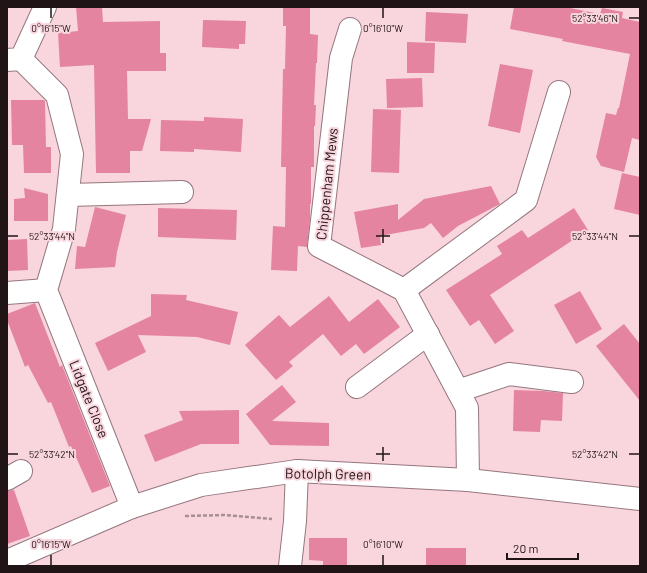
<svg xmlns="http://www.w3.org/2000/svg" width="647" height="573" viewBox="0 0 647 573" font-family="Barlow,sans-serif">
	<rect width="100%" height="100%" fill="#f9d6de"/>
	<g fill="#e484a0">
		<path d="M76,7H102L103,22L160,21V53H166V71H127L128,119H151L142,151H130V173H96L94,65L60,67L58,33L78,31Z"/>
		<path d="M283,7H310V34L318,35L317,63H316L314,105H316L315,126H314V167H311V204H310V219L307,247L298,246L297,271L271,270L273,226L285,227L286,167H281L283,69H285L286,26H283Z"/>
		<path d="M514,7H565L600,14L602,8L623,12L622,18L640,22V140L632,138L624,172L601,166L596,157L606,113L616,115L618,108H619L630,54L562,41L563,39L510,29Z"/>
		<path d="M426,12L468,14L466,43L425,41Z"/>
		<path d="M203,20L246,21L245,44H239V49L202,47Z"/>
		<path d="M407,42L435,43L434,73H407Z"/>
		<path d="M500,64L533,70L520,133L488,126Z"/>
		<path d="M422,78L423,107L387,108L386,79Z"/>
		<path d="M11,100H44L45,101L46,147H51V173H24L23,145H12Z"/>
		<path d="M373,109L401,110L399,173L371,172Z"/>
		<path d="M204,117L243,119L241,152L194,149V152L160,151L161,120L204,121Z"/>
		<path d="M622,173L640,177V215L614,209Z"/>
		<path d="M491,186L500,204L458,226L443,238L431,223L424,228L380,236L381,245L361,248L354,212L398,204V220L424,199Z"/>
		<path d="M24,188L48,194V221H14V199L25,198Z"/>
		<path d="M95,207L126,215L117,252L115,267L75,269L77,246L85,247Z"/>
		<path d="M158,208L237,210L236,240L158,237Z"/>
		<path d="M574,208L588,230L490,295L514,331L495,344L479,320L470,326L446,290L502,254L497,246L522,230L528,238Z"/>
		<path d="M27,239L28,270L7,271V240Z"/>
		<path d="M580,291L602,329L576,344L554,305Z"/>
		<path d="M151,294L187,295L186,300L238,312L230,345L197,337L138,335L146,352L108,371L95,343L151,316Z"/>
		<path d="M329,296L349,322L378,299L400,327L364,354L356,344L341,356L323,334L289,362L293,366L276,380L245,345L279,315L290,327Z"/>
		<path d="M35,303L60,367L62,365L110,486L92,493L71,446L69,447L51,402L48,403L28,365L25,367L7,320V314Z"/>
		<path d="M624,324L640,344V401L596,346Z"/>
		<path d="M282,385L296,402L272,421L329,423V446L270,445L246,414Z"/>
		<path d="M514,390L543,391L563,393L562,421L541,420L540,432L513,431Z"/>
		<path d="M239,410V444H201L155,462L144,435L183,420L179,411Z"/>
		<path d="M14,490L30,536L7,544V491Z"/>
		<path d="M309,538H347V566H323V561L309,560Z"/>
		<rect x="426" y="548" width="40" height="18"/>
	</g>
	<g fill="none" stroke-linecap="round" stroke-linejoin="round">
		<g stroke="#95767e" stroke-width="24">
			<g id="minor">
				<path d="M350,29L341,58L319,246L404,290L467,408L468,480"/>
				<path d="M21,59L57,95L72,154L64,229L46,290L132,507"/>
				<path d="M7,60L21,59L45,7"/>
				<path d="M68,195L182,192"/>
				<path d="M404,290L526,200L559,92"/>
				<path d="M7,293L46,290"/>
				<path d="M357,387L428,334"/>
				<path d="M458,391L509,374L572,382"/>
				<path d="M7,479L21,471"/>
				<path d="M7,561L132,507L201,485L297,471L468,480L640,499"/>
				<path d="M290,566L295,521L297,471"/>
			</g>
		</g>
		<path stroke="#a88e94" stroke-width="2.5" stroke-dasharray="4 2" stroke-linecap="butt" d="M185,516L224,515L272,519"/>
		<use href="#minor" stroke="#fff" stroke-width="22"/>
	</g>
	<path fill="none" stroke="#201417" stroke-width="1.5" d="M51,8V18M383,8V18M629,18H639M383,229V243M8,236H18M376,236H390M629,236H639M383,447V461M8,454H18M376,454H390M629,454H639M51,555V565M383,555V565"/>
	<g text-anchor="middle" stroke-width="4" stroke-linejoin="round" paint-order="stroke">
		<g font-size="14" fill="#201417" stroke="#f9d6de">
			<text transform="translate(327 184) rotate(-84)" y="5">Chippenham Mews</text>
			<text transform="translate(89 399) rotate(68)" y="5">Lidgate Close</text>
			<text transform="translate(328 474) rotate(1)" y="5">Botolph Green</text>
		</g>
	</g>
	<g font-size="10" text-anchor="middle" fill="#201417" stroke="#f9d6de" stroke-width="4" stroke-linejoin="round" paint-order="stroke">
		<text x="595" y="22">52°33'46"N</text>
		<text x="51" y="32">0°16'15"W</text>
		<text x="383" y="32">0°16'10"W</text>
		<text x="52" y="240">52°33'44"N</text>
		<text x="595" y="240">52°33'44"N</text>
		<text x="52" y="458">52°33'42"N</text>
		<text x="595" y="458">52°33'42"N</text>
		<text x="51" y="548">0°16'15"W</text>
		<text x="383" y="548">0°16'10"W</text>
	</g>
	<rect width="647" height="573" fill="none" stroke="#201417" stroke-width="16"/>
	<path d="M507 553v6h71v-6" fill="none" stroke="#201417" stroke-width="2"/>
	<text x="513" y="553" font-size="12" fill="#201417" stroke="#f9d6de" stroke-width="3" paint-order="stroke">20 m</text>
</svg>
